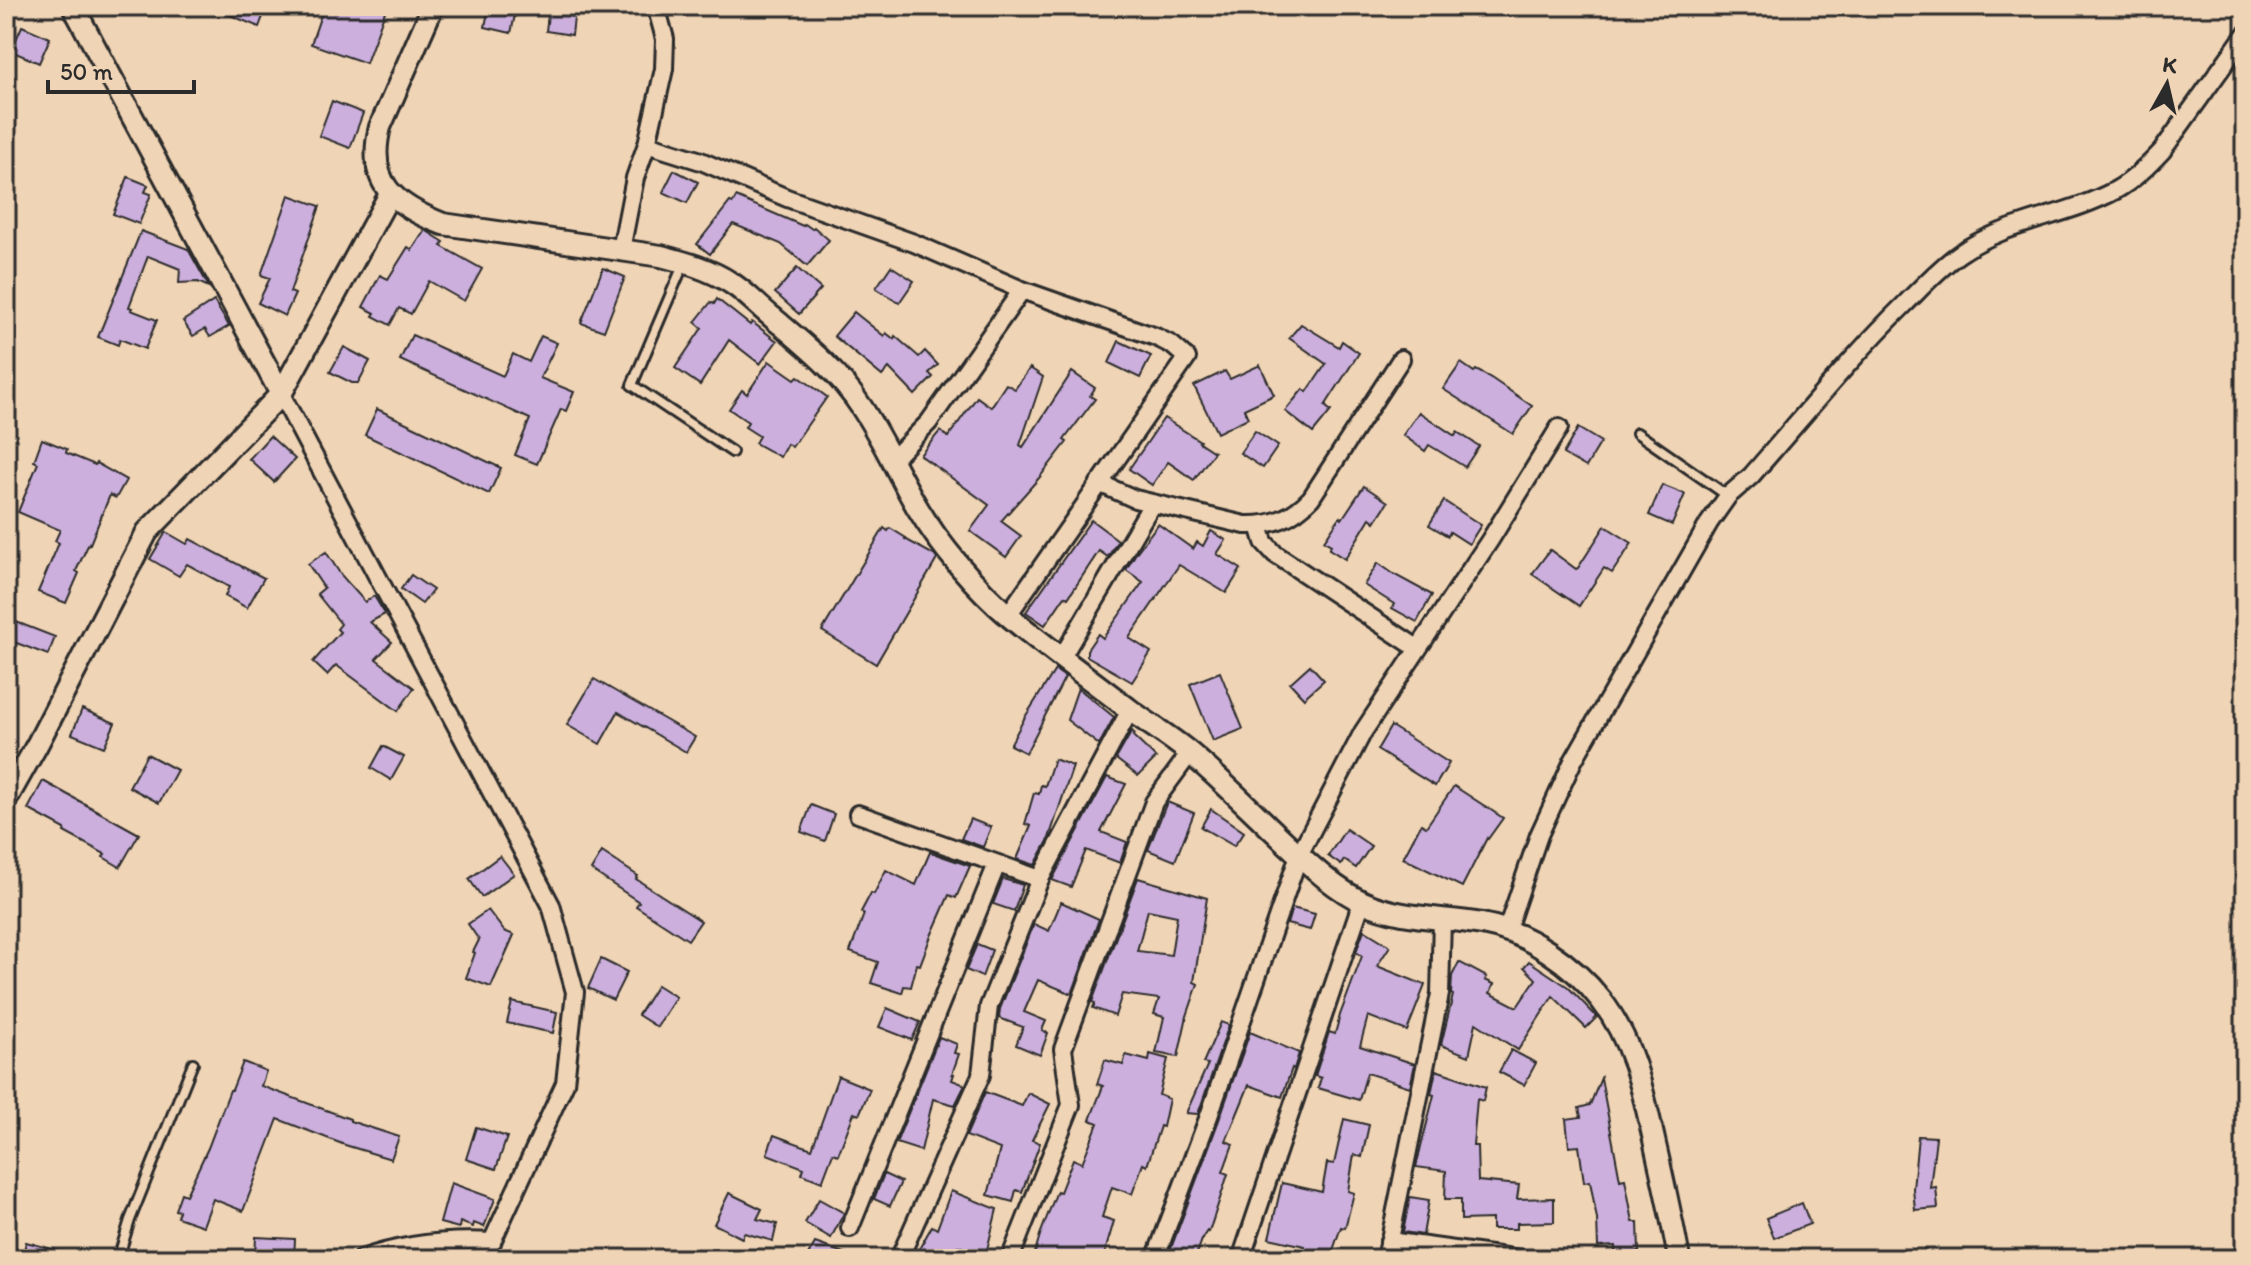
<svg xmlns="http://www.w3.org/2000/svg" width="2251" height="1265" viewBox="0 0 2251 1265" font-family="Itim,sans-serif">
	<rect width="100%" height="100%" fill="#f0d4b6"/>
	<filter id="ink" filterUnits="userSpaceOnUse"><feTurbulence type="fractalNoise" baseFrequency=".0125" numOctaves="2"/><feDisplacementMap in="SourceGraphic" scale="16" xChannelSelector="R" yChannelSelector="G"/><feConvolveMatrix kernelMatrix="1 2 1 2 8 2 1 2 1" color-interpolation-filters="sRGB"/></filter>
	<g filter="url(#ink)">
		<g fill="#ccafdd" stroke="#2b2b2b" stroke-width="2" fill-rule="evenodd">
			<path d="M208,6H267L259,27Z"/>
			<path d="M324,6H387L366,63L311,44Z"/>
			<path d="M489,6H517L511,33L485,27Z"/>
			<path d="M549,6H570L569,16L574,17L572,35L546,31Z"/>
			<path d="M22,26L50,38L39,63L11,51Z"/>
			<path d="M332,101L363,113L350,148L319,136Z"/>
			<path d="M674,170L698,182L687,203L663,192Z"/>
			<path d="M128,177L148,185L145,192L151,194L139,224L113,214Z"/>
			<path d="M289,195L320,206L290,292L295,294L285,316L258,303L270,278L261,275Z"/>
			<path d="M736,197L803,226L805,224L812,229L814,227L829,240L807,266L781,244L733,224L710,254L697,244L730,202L733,203Z"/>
			<path d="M425,230L444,242L441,246L482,269L464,301L429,281L411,314L399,308L390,325L373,316L375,313L363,307L380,275L388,279L408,247L412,250Z"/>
			<path d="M141,231L188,249L209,287L198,282L179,283L180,269L148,256L129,307L132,308L131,310L157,320L145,349L120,339L118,345L98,337Z"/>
			<path d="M891,266L914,281L899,303L876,288Z"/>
			<path d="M603,268L625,277L604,331L581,323Z"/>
			<path d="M797,268L821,289L799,314L775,293Z"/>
			<path d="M717,299L750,325L752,322L777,341L760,364L729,340L700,385L675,368L702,328L695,322L711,302L714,304Z"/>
			<path d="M214,301L229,326L210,337L205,329L193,336L183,321Z"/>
			<path d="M854,312L884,336L886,333L894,339L895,336L919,357L925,351L938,365L929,373L933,377L915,395L889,368L882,376L834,336Z"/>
			<path d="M1301,324L1339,347L1342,341L1359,353L1325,406L1331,411L1313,433L1285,411L1303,389L1307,392L1326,364L1289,338Z"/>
			<path d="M412,335L503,376L513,354L529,362L541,336L557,343L540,378L574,392L566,411L561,409L537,464L515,455L530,419L400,360Z"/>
			<path d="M1119,341L1151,356L1140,378L1109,363Z"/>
			<path d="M344,347L370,361L358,383H352L330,372Z"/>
			<path d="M769,361L795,379L798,376L827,397L792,447L787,444L780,457L755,443L759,436L745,427L748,422L729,409L742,390L747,394Z"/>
			<path d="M1461,363L1474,372L1476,370L1491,378L1532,406L1513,434L1443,389Z"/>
			<path d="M1260,365L1274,395L1244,409L1248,418L1217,433L1194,386L1225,371L1230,379Z"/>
			<path d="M1030,368L1043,377L1020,445L1023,447L1072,372L1095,388L1090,396L1095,399L1064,440L1067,442L1039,478L1001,521L1021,536L1006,557L970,531L989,505L920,455L940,431L948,437L977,397L991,407L1006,384L1015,389Z"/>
			<path d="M377,409L501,468L489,494L365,435Z"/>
			<path d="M1419,412L1455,436L1457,432L1479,446L1465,467L1429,445L1425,451L1403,435Z"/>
			<path d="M1164,418L1200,441L1199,442L1214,452L1194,480L1168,462L1152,485L1129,469Z"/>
			<path d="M1578,428L1601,442L1586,467L1563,454Z"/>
			<path d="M1255,431L1278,446L1263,468L1240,453Z"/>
			<path d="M270,436L295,459L274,482L249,459Z"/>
			<path d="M42,439L67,449L66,453L95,465L96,463L126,480L116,498L110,495L90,544L89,543L76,571L79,573L66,603L38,592L59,543L55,541L60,530L18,512L38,463L34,461Z"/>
			<path d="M1662,485L1685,494L1672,525L1649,515Z"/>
			<path d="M1364,486L1388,502L1375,522L1370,518L1345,559L1329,549L1331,545L1324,541L1340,517L1342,519Z"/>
			<path d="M1444,501L1481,525L1469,544L1450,532L1448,536L1429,525Z"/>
			<path d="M1091,520L1118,540L1108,557L1099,551L1068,598L1065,596L1045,625L1026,612Z"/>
			<path d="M1158,524L1193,549L1197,542L1203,546L1211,531L1226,540L1217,554L1241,569L1226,593L1179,565L1129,638L1151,652L1132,682L1087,656V650L1098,634L1103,638L1143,582L1126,570L1136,553Z"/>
			<path d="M1605,526L1632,543L1612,573L1604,568L1579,606L1532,574L1550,550L1576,569L1578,568Z"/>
			<path d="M884,528L888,531L890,528L906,538L905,539L934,555L937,559L876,664L822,631Z"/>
			<path d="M166,532L187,544L190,539L264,578L247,608L225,596L229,587L187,564L179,576L150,559Z"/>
			<path d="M326,552L341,575L365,602L374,596L385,614L370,622L392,642L376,659L414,688L398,711L336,665L327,675L313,662L340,632L337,629L341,624L317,594L324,588L308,564Z"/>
			<path d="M1378,563L1395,575L1432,595L1417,622L1392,608L1394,604L1364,585Z"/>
			<path d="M411,575L433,590L422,604L401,589Z"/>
			<path d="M6,618L55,637L48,655L6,639Z"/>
			<path d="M1310,665L1324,680L1304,698L1290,683Z"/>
			<path d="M1055,670L1065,677L1026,753L1010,745L1025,717Z"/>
			<path d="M1220,672L1243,729L1213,741L1190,684Z"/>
			<path d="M594,679L695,737L686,752L618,712L600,744L567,725Z"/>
			<path d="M1078,688L1114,717L1099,745L1067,720Z"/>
			<path d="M82,709L115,723L104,747L72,734Z"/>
			<path d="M1391,726L1449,763L1435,786L1377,750Z"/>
			<path d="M1132,731L1135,734L1133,736L1156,758L1138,776L1116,759Z"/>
			<path d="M383,746L404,757L391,780L371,768Z"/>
			<path d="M147,754L177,770L159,803L129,787Z"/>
			<path d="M1054,759L1073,766L1048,841L1035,865L1017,859L1031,826L1025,824L1034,793L1039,794L1041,785L1045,786Z"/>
			<path d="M1107,777L1126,784L1101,832L1127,842L1120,863L1086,850L1071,887L1052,880Z"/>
			<path d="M43,781L139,834L120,867L103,857L105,854L64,832L65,829L28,809Z"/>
			<path d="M1454,786L1503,818L1488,839L1487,838L1462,887L1403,858L1421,824L1426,827Z"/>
			<path d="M1167,802L1194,813L1175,861L1148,850Z"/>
			<path d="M811,805L834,814L825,841L801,832Z"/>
			<path d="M1211,809L1244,832L1234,846L1201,827Z"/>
			<path d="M970,819L991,827L983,847L961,839Z"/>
			<path d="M1346,829L1371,846L1356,868L1344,860L1341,865L1328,856Z"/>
			<path d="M602,852L638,876L636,879L701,921L688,940L636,906L639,902L591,870Z"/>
			<path d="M930,852L970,866L956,898L949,895L931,936L920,965L917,964L911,987L904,986L902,993L871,983L878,962L850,952L864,914L861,912L871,893L874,894L886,870L916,885Z"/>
			<path d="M500,856L514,874L482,897L469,879Z"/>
			<path d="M1138,878L1207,898L1194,982L1198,984L1187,1016L1178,1057L1156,1053L1164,1017L1154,1014L1159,999L1122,994L1115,1016L1093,1008L1095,1003L1092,1002ZM1148,910L1177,916L1171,955L1137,951Z"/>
			<path d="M1003,879L1023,885L1014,911L993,904Z"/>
			<path d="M1061,902L1099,919L1072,994L1038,980L1024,1012L1046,1021L1042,1030L1048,1033L1040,1055L1016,1045L1023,1027L999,1018L1000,1009L1034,924L1049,931Z"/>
			<path d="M1292,908L1315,914L1310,930L1287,924Z"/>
			<path d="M488,910L504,931L514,935L491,987L466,978L475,953L473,952L479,940L468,924Z"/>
			<path d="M1364,930L1390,946L1377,966L1425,985L1407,1031L1368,1016L1360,1046L1415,1064L1410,1087L1367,1073L1359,1100L1318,1088L1321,1078L1315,1076L1329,1032L1335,1034L1340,1015L1362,956L1356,952Z"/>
			<path d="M977,944L992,950L982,977L966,970Z"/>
			<path d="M601,959L627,972L613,1000L588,988Z"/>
			<path d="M1529,961L1568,987L1597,1017L1586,1028L1553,996L1518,1050L1476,1023L1469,1056L1441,1045L1453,995L1451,994L1452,976L1459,962L1487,977L1485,980L1494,984L1490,993L1517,1007L1536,979L1524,967Z"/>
			<path d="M657,985L676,997L657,1027L638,1015Z"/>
			<path d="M512,1002L557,1012L553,1033L507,1023Z"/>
			<path d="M887,1008L920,1022L912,1040L879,1027Z"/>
			<path d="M1221,1022L1229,1025L1198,1114L1186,1113L1208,1064L1203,1063Z"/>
			<path d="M1250,1032L1299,1053L1294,1069L1292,1068L1282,1097L1249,1085L1226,1141L1233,1144L1223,1172L1228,1174L1209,1232L1207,1231L1203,1237L1195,1259H1167L1219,1120Z"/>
			<path d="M939,1037L957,1044L954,1053L959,1054L952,1074H954L952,1080L965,1085L955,1105L933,1099L921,1151L896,1143Z"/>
			<path d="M1511,1050L1536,1063L1524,1085L1499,1072Z"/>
			<path d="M1150,1054L1168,1059L1159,1095L1169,1099L1163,1127L1160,1126L1147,1166L1143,1164L1132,1194L1112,1187L1102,1217L1114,1221L1103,1259H1033L1040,1235L1057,1191L1060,1192L1073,1159L1082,1163L1098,1123L1090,1120L1103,1086L1097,1084L1105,1060L1123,1065L1126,1055L1149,1061Z"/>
			<path d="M243,1062L266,1071L261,1086L350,1119V1121L399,1137L391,1159L345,1145L278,1119L243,1211L213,1199L203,1226L177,1217L179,1211L175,1210L181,1193L186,1195L208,1148L230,1090H232Z"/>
			<path d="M1436,1070L1486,1087L1483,1101L1477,1099L1473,1146H1477L1478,1181L1519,1185L1517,1199L1554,1198V1222L1517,1223V1229H1492V1219L1461,1220V1199H1445L1446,1171L1416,1167L1434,1095L1431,1094Z"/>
			<path d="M838,1076L870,1089L859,1115L854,1113L838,1155L833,1153L822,1182L802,1174L804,1168L767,1154L774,1135L812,1149Z"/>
			<path d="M1601,1078L1620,1180L1625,1179L1633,1222H1638L1639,1252L1615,1253V1246L1598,1247L1597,1219L1590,1181L1584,1182L1579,1146L1569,1147L1566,1119L1581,1117L1579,1108L1590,1105Z"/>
			<path d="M985,1092L1022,1106L1028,1093L1050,1104L1032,1140L1040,1143L1022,1192L1016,1190L1013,1202L988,1195L1000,1149L966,1136Z"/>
			<path d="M1344,1119L1369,1125L1362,1157L1354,1155L1348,1191L1354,1193L1345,1228L1341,1227L1330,1259H1301L1305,1246L1269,1238L1282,1183L1322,1192L1327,1163L1334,1164Z"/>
			<path d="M476,1127L507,1137L496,1169L466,1159Z"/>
			<path d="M1918,1136L1936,1137L1930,1188L1936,1187L1938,1208L1915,1210L1913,1189Z"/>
			<path d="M884,1174L901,1182L890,1206L874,1199Z"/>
			<path d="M451,1183L495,1199L484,1227L474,1223L473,1227L460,1222L459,1228L440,1223Z"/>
			<path d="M951,1191L997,1209L986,1254L958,1246L952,1259H939L919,1249L932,1226L937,1229Z"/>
			<path d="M729,1193L762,1209L757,1219L777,1224L773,1241L744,1233L742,1238L714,1224Z"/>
			<path d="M1410,1197L1429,1200L1423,1235L1403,1232Z"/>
			<path d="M819,1199L844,1213L831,1238L805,1223Z"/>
			<path d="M1802,1203L1810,1224L1774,1238L1766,1218Z"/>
			<path d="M256,1237L295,1239L294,1259H255Z"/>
			<path d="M26,1242L71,1254L70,1259H22Z"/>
			<path d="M815,1243L855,1257V1259H806Z"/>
		</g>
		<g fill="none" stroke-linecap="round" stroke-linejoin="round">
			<g stroke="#2b2b2b" stroke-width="14">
				<g id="service">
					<path d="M684,263L632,385L732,452"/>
					<path d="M1637,433L1728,496"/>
					<path d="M118,1259L130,1220L193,1063"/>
				</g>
			</g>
			<g stroke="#2b2b2b" stroke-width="22">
				<g id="minor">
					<path d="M647,144L701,161L787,198L914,243L1022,290L1156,337L1172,345L1187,358L1008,615"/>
					<path d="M621,250L635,178L647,144L664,69L665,39L656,6"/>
					<path d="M281,394L551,905L575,992L565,1083L484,1259"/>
					<path d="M892,460L929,422L1022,290"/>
					<path d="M1099,483L1135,499L1245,525C1272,526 1292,518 1311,498L1401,359"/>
					<path d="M1259,525L1264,542L1275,554L1417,648"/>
					<path d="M1062,657L1152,504"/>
					<path d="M858,814L1040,879"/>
					<path d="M1506,932L1539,835L1573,761L1709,523L1728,496L1751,476C1802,418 1850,358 1905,304C1922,287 1939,268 1959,254C2006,221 2066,217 2116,190C2134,180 2148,166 2162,151L2245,35"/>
					<path d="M850,1228L997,864"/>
					<path d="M1389,1241L1520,1259"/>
					<path d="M361,1259C405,1244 446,1239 492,1242"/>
					<path d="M899,1259L981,1075L989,1006L1040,879L1130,710"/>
					<path d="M1010,1259L1071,1105L1063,1049L1154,802L1190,753"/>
					<path d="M1155,1259L1209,1116L1299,855L1363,732L1490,540L1559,428"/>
					<path d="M1241,1259L1362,901"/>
					<path d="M1386,1259L1440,994L1442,919"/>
				</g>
			</g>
			<g stroke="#2b2b2b" stroke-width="26">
				<g id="tertiary">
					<path d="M73,6L281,394"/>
					<path d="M433,6L380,127C366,183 394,205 443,224L661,256C684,262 710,269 731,283C746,292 758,306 772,317C805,345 838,371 862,408C883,440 898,474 917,507C940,546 976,588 1010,617C1048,649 1090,679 1130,710C1150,725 1172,738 1191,754C1224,782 1254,813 1285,842C1309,864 1333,888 1363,902C1400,919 1442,917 1482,924C1527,932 1573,964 1601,1000C1633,1041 1643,1091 1654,1140C1663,1180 1672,1219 1679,1259"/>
					<path d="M6,800L37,745L147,532L281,394L390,194"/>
				</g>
			</g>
			<use href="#service" stroke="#f0d4b6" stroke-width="8"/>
			<use href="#minor" stroke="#f0d4b6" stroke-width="16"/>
			<use href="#tertiary" stroke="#f0d4b6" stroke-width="20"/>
		</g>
	</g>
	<rect width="2251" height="1265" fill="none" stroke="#f0d4b6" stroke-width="32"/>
	<rect x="16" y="16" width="2219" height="1233" fill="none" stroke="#2b2b2b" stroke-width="3" filter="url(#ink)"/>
	<g transform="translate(2167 84) rotate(8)" stroke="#f0d4b6" stroke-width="6" paint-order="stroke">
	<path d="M0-6L14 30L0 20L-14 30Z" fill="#2b2b2b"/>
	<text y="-12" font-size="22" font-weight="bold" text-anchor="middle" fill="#2b2b2b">K</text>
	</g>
	<path d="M48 80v12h146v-12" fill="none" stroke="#2b2b2b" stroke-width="4"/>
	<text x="60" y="80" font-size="24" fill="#2b2b2b" stroke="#f0d4b6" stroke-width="6" paint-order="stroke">50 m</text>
</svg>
